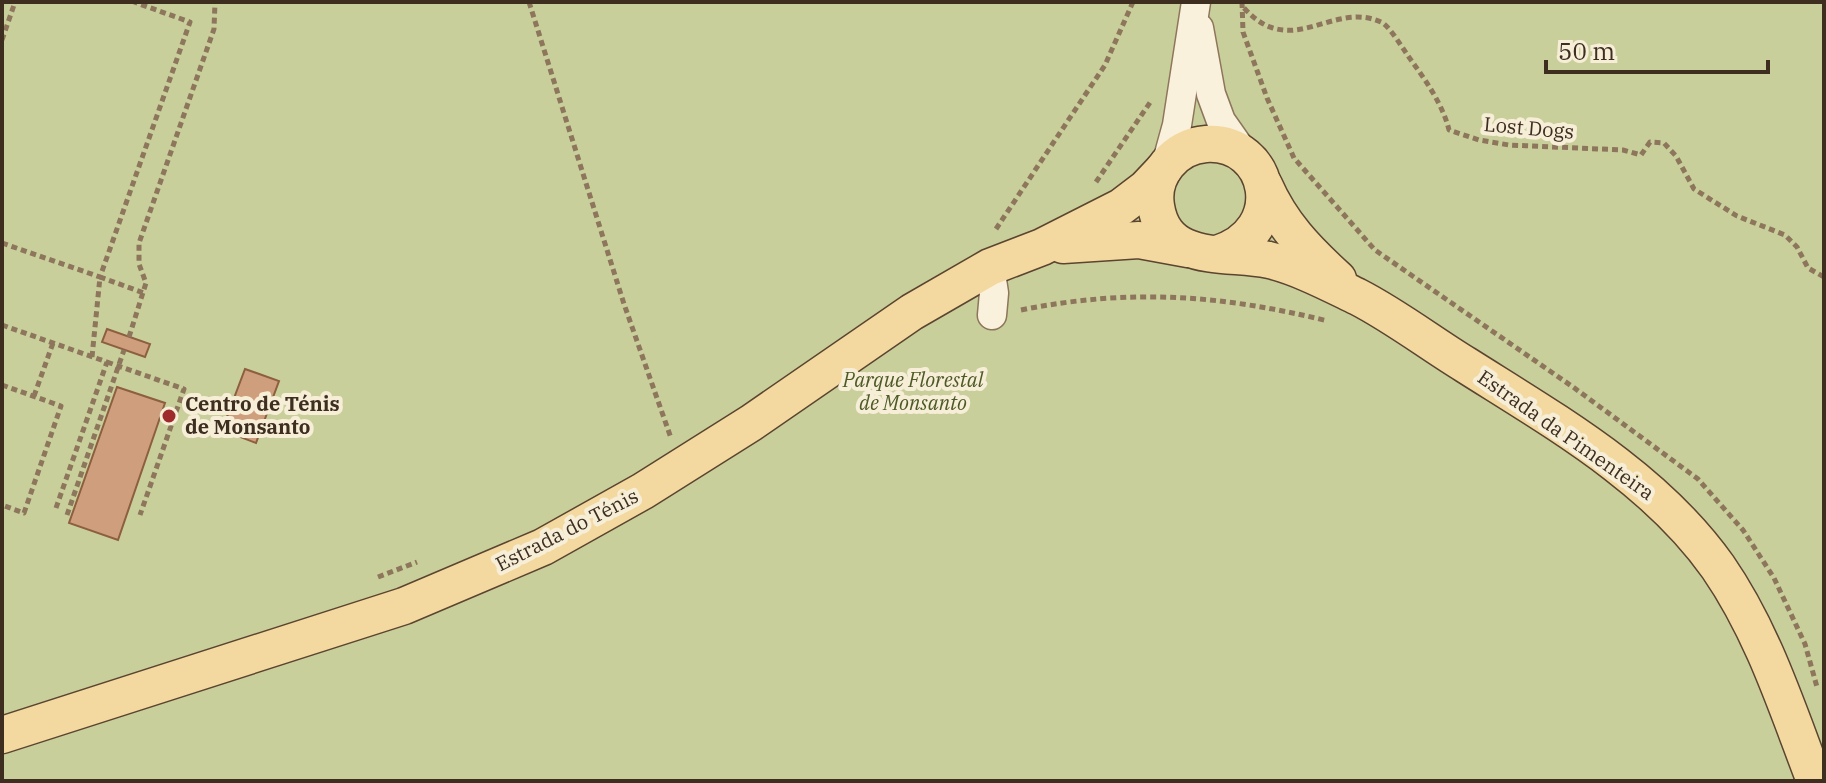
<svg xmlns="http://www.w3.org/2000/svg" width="1826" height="783" viewBox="0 0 1826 783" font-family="'IBM Plex Serif',serif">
	<rect width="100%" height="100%" fill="#f0e4c8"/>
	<rect fill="#c9cf9b" x="2" y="2" width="1822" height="779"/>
	<g fill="#cf9f7d" stroke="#8d5f41" stroke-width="2">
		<path d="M107,329L150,344L145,357L102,342Z"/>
		<path d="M245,369L279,381L256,443L222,430Z"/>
		<path d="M117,387L165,403L118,540L69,523Z"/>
	</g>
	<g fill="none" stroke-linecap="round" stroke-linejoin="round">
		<g stroke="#8d765c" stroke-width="31">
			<g id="minor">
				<path d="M1199,28L1211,94L1221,121L1247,158"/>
				<path d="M1166,165L1177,125L1196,2"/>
				<path d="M990,267L994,293L992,315"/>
			</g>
		</g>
		<g stroke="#5b4430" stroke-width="39">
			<g id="major">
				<path d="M1264,185C1281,224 1306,250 1338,279"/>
				<path d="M1063,245L1139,240L1188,249"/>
				<path d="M1217,254C1291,231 1271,140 1206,144C1175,146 1151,175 1156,206C1165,265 1227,251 1269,260C1299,267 1331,284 1358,297C1395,316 1430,343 1466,365C1556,422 1655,478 1718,567C1763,632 1787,708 1815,781"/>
				<path d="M2,735L404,606L543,547L643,491L751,423L912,312L990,267L1042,247L1121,207L1146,188L1163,170"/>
			</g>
		</g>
		<g stroke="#8d765c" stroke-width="5" stroke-dasharray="6 4" stroke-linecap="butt">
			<path d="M529,2L624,304L671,438"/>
			<path d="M1242,2L1243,32L1267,98L1294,158L1375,250L1573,387L1698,479L1743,530L1774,578L1805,644L1817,687"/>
			<path d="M1244,8C1292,61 1332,0 1381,22C1390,26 1404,51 1411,60C1426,81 1443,105 1449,130L1479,140L1509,145L1623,150L1641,155L1650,142L1664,143L1676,156L1694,189L1737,216L1785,235L1797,247L1808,268L1824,277"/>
			<path d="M2,40L15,2"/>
			<path d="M1096,182L1151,101"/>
			<path d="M996,229L1105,65L1133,2"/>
			<path d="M2,243L100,277L190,22L134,2"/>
			<path d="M1021,310C1131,288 1221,295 1328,321"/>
			<path d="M2,325L107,362L56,508"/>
			<path d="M129,337L146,283L139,264V243L214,29L215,2"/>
			<path d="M92,357L100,277L144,293"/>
			<path d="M107,362L184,389L140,515"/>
			<path d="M2,385L61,406L24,513L2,505"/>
			<path d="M34,396L53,343"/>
			<path d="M67,515L124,350"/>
			<path d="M378,577L417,562"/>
		</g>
		<use href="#minor" stroke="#faf1dc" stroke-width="28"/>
		<use href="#major" stroke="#f3d9a0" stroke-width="36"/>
	</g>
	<circle fill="#9e2a2b" stroke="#f7eed8" stroke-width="3" cx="169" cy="416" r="8"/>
	<g text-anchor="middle" stroke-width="8" stroke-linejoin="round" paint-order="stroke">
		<g font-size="20" fill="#3d2e20" stroke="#f7eed8">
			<text transform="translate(1529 128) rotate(5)" y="7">Lost Dogs</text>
			<text transform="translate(1566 435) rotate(35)" y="7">Estrada da Pimenteira</text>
			<text transform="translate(567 530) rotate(-27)" y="7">Estrada do Ténis</text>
		</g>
		<g font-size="20" font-style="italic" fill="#4d5a26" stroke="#f7eed8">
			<text x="913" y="387">Parque Florestal<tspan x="913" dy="23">de Monsanto</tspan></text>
		</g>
		<g font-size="20" font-weight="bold" fill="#3d2e20" stroke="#f7eed8" text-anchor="start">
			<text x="185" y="411">Centro de Ténis<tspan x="185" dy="23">de Monsanto</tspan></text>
		</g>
	</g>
	<rect width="1826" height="783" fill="none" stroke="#3d2e20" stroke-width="8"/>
	<path d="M1546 60v12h222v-12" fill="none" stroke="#3d2e20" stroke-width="4"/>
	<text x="1558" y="60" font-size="24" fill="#3d2e20" stroke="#f7eed8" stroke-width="6" paint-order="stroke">50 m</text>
</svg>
